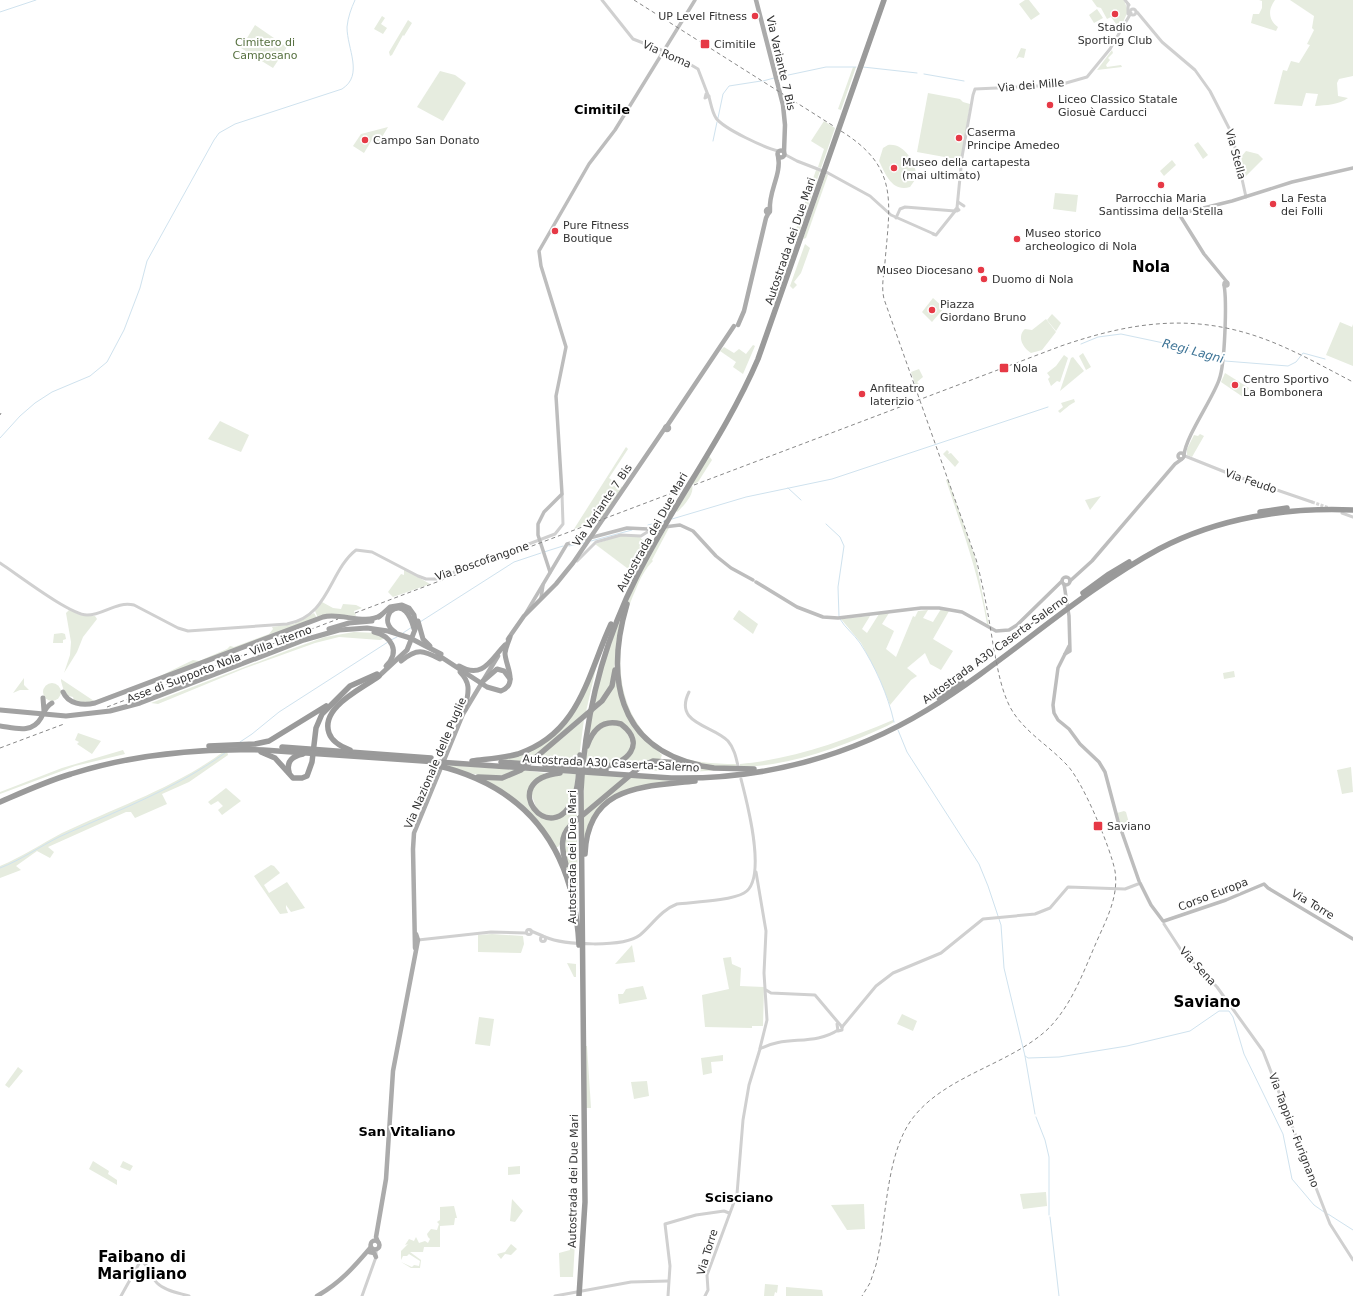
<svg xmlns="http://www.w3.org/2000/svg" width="1353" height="1296" viewBox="0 0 1353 1296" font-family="'DejaVu Sans',sans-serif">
	<rect width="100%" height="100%" fill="#fff"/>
	<g fill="#e6ecdf">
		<path d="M1025,0H1029L1040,14L1031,20L1019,4Z"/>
		<path d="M1092,0H1124L1128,11L1120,29L1111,17L1107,19L1101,8L1097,7Z"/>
		<path d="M1259,0H1275C1268,9 1268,20 1278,27L1276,31L1251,23L1253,14H1259L1262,8V1Z"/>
		<path d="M1290,0H1353V76L1339,79L1337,83L1338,96L1348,98C1339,105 1326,105 1315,106L1318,94L1306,93L1302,106L1274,104L1283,70L1287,71L1291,61L1299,63L1310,45L1307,44L1314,30L1312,28L1314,16Z"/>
		<path d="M1097,9L1103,18L1094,23L1089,15Z"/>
		<path d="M382,16L385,18L381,24L387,28L383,34L374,29Z"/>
		<path d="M408,20L412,23L404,36L403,35L392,55L390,56L389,52Z"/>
		<path d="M255,25L287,47L273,68L241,48Z"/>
		<path d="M1021,48L1026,49L1024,58L1019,57L1016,59Z"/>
		<path d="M1112,50L1113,53L1108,58L1110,60L1106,65L1107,67L1121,65L1122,67L1097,70Z"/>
		<path d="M853,67H856L841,110L838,109Z"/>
		<path d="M440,71L455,75L466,83L443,121L417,107Z"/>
		<path d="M928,93L960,99L963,102L970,104L961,160L917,152Z"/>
		<path d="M824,121L835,128L821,168L818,167L824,149L811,141Z"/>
		<path d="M388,127L379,142L373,138L364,153L353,146L361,134Z"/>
		<path d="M1198,142L1208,155L1203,159L1194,145Z"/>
		<path d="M888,145C905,143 915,163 917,177L910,187C892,192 886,175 879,161L883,148Z"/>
		<path d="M1246,151L1258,154L1263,159L1245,177L1241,157Z"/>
		<path d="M1172,160L1176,165L1164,176L1160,171Z"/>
		<path d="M816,170L820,171L798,235L795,232Z"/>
		<path d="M826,174L828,175L806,238L803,239Z"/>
		<path d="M1055,193L1078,195L1076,212L1053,209Z"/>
		<path d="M805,244L810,248L801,273L794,282L797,285L793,289L790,286Z"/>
		<path d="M933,298L944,308L932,322L922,312Z"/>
		<path d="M1052,314L1061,323L1056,331L1047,320Z"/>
		<path d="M1046,319L1056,332L1042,350L1031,353C1022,347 1017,336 1025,329L1032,330Z"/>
		<path d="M1340,322L1352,327L1353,324V366L1326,355Z"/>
		<path d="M753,345L755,346L743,374L733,367L736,362L720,351L724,347L734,353L739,349L746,354Z"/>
		<path d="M1083,353L1091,367L1086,370L1079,356Z"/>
		<path d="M1064,355L1068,358L1060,382L1057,381L1051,386L1048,379L1050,377L1047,373L1056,366Z"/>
		<path d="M1073,357L1084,371L1060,391L1071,358Z"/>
		<path d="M919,369L923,377L917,382L921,386L917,390L911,372Z"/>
		<path d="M1225,373L1249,388L1243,397L1221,382Z"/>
		<path d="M1074,399L1075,402C1070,404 1064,410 1060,413L1058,411L1063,407L1061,403Z"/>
		<path d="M220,421L249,435L241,452L208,439Z"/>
		<path d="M1200,434L1204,436L1192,457L1187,455V449L1194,435L1198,436Z"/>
		<path d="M626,447L628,449L609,478L623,488L601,519L574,529Z"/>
		<path d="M947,450L949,452L948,454L951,453L959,462L955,467L943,454Z"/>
		<path d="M709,456L712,460L698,482L692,485C695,494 683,507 677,512L676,511Z"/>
		<path d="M948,479L975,557L989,626L987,624C979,575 962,528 946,480Z"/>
		<path d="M1101,496L1090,510L1085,500Z"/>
		<path d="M670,526L652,560L653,561C645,569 640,579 636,589C613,637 611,711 658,745C679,762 710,764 736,764L737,767C709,768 679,764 656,747C612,716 612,651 627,605C636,577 653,552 667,527Z"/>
		<path d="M623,535L639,536L645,543L631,571L595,544Z"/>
		<path d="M404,569L430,584L393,597L388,592L401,574L404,575Z"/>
		<path d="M322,602L333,608L341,609L343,604L356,605L362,608L354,611L356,616L341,615L318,618L315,611Z"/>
		<path d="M941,609L949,611L933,639L953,651L941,670L930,664L925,653L907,668L917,676L911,680L890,705L878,675L861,643L841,619L870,616L862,629L867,633L879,614L889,613L882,624L894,631L886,649L896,657L913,616L915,617L918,611L928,610L923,618L933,622Z"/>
		<path d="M69,610L83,616H95L97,619L83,637L77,652L64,673L70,655L71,642L66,613Z"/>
		<path d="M739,610L758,624L753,634L733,619Z"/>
		<path d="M314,613L317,618L93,703L74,701L73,697L65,695L61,681V679L94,701L154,679L193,660L199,661L227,649L230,646L234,647L269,634L273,629L272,627L294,624Z"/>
		<path d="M621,616L617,638L614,672L611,686L592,709L600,674Z"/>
		<path d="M354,632L377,633L386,638L380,640L339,637L315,643L243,669L158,704L151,703L294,648L325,637Z"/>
		<path d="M62,633L65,634L66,639L63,640V643H53L54,634Z"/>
		<path d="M596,668L585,716L529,762L505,760L504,758L518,755L558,731Z"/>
		<path d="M1234,671L1235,677L1224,679L1223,673Z"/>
		<path d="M616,672L622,700L652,746L662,755L660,760L635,770L617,768L615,766L632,751L629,730L608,721L588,741L592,713L599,707Z"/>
		<path d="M24,678V685L29,690H20L13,693Z"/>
		<circle cx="52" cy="692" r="9"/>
		<path d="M584,719L578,766L532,763Z"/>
		<path d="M893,720L894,722L887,726C842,747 790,766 740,767V764C794,759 843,741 893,720Z"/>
		<path d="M609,723L623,727L630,739V750C613,766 608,768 585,766C588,741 587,738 609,723Z"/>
		<path d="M78,733L101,741L92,754L77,744L79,742L75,740Z"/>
		<path d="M123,750L125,754L75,766L0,794V792L62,768Z"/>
		<path d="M227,751L228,755L189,782L162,794L167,804L135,818L131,812H126L48,847L54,852L50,858L37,851L16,866L21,870L0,878V866C22,857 41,844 62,833C117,807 174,788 223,752Z"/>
		<path d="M668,762L721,770L690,772L637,770L650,763Z"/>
		<path d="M446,765L519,770C493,782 472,774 446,766Z"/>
		<path d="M1351,767L1353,792L1342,794L1337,770Z"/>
		<path d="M522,770L545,773L536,780L529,791C534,813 533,816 557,818L577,795V818L558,847H555L537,823L482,779L489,780Z"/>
		<path d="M560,773L577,774C576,797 573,803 555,817L538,813L531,793L535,783Z"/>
		<path d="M584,774L626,777L583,813Z"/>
		<path d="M628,777L674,781L635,787L598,811L584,852L583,816Z"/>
		<path d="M226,788L241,801L222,815L218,810L223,806L218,801L211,805L208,802Z"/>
		<path d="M1124,811L1126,812L1129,823L1121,825L1117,813Z"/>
		<path d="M577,821L578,915L575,893H573L563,852V838Z"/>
		<path d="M271,865L274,866L280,873L264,885L269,893L287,882L305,908L291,912L286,905V908L288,913L280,914L254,876Z"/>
		<path d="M492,934L523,936L524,944L521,953L478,952V935Z"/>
		<path d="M632,945L635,962L615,964Z"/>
		<path d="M731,957L732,964L741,968L740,986L764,987L763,1026H752V1028L705,1027L702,995L729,989L723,958Z"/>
		<path d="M567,963L576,964V977H574Z"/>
		<path d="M643,986L647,999L619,1004L618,994H623L626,989Z"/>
		<path d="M902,1014L917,1021L913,1031L897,1024Z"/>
		<path d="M479,1017L494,1019L490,1046L475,1044Z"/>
		<path d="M585,1046H587L591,1108H586Z"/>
		<path d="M723,1055V1061L711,1062L712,1073L703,1075L701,1058Z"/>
		<path d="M18,1067L23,1071L9,1088L5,1085Z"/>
		<path d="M647,1081L649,1096L634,1099L631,1082Z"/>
		<path d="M93,1161L109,1171L108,1174L117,1180V1185L89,1169Z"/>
		<path d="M123,1161L133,1166L130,1171L120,1167Z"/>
		<path d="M520,1166V1174L508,1175V1167Z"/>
		<path d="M1046,1192L1047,1206L1023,1209L1020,1194Z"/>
		<path d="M512,1199L523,1211L515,1222L510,1221Z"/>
		<path d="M864,1204L865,1229L847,1230L831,1205Z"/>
		<path d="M454,1206L457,1218H455L454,1225L440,1226V1247H424L423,1252H410L421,1260L420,1268H411L401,1262L412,1267L414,1265L419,1266L420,1261L409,1254L407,1256H403L401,1260V1251L408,1244L405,1245L409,1239L414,1241L416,1237L419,1243L425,1241L428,1243L430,1239L428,1237L427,1234L431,1229L437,1230L439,1224L437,1222L440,1220V1207Z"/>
		<path d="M577,1209L573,1277H560L559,1253L570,1250L571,1210Z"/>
		<path d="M511,1244L517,1249L511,1255L505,1254L501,1259L497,1254L505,1252Z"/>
		<path d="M765,1284L778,1285L777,1293L775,1292L774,1296H764Z"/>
		<path d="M786,1287L822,1290L823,1296H786Z"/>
	</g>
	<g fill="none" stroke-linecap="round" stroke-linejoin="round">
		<g stroke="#cfe2ee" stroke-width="1">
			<path d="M0,12L36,0"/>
			<path d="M863,67L917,73"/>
			<path d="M924,74L964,81"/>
			<path d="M779,77L826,67H856"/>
			<path d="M763,81L774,78"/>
			<path d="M718,118L723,94L729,86L761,81"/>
			<path d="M713,141L717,122"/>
			<path d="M1081,344L1098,337L1121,334L1173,345L1205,357L1222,360"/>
			<path d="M1225,361L1288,366L1296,362L1303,353L1325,359"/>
			<path d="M0,438L20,416L35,403L52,392L90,376L107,362L124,330L140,288L147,261L214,140L219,133L235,124L342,89C364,75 347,49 347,27C348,17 351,9 355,0"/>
			<path d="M788,488L801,500"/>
			<path d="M672,519L746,497L832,479L1048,407"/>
			<path d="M826,524L840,537L844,546L838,587L839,616"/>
			<path d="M648,525L665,521"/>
			<path d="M591,541L632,530"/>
			<path d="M569,546L584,543"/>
			<path d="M544,552L563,546"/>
			<path d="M840,619C845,628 854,634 860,643C875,666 888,695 894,722"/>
			<path d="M420,622L514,562L541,553"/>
			<path d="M403,633L412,627"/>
			<path d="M391,640L397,637"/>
			<path d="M898,730L907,752L979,864L988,886L1001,925L1004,968L1025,1056L1035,1114"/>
			<path d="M240,742L252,734L279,712L388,642"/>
			<path d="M0,868C21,860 39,847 59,837C116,811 174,790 225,753"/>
			<path d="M1025,1056L1028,1058L1059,1057L1127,1046L1190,1031L1219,1011H1229L1233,1017L1244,1054L1283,1134L1292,1179L1314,1205L1324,1212"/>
			<path d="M1036,1117L1045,1140L1049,1157V1215"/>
			<path d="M1328,1214L1353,1230"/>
			<path d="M1050,1217L1059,1296"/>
		</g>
		<path stroke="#d6d6d6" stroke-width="3" stroke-dasharray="3 1.5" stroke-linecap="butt" d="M1312,502L1329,508"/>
		<g stroke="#d0d0d0" stroke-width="3">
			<path d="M602,0L633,39L674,55L698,69L708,95"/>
			<path d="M1125,0L1129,5"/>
			<path d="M1128,4V14"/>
			<circle cx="1133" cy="12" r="3"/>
			<path d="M1137,12L1162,42L1195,70L1210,91L1232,134L1246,197"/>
			<path d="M706,94L705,98L709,96"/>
			<path d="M709,97C711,104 712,112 716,118C724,129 765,148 779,151"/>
			<path d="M784,154L797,161L828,173L870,196L891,215L934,234"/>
			<path d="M958,202L964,206"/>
			<path d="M957,208L962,157L973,95L975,89L1059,85L1087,77L1110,49L1131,13"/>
			<path d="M957,208L959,210L957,211L955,210Z"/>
			<path d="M896,218L900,209L905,207L955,211"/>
			<path d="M933,234L936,235L956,210"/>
			<path d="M1185,456L1230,474L1312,502"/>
			<path d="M1342,513L1353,517"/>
			<path d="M577,561L596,542L621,535L641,536L652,529"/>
			<path d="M0,563C17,574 70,615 87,615C104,615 116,601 134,605L178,628L188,631L287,624C329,617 329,571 356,550L372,552L418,576L426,579H436L555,534L563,524L562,494"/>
			<path d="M689,692C673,724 713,725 728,741C734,748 736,757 738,766"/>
			<path d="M756,872L766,931L764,973L767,1020L760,1048"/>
			<path d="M1164,924L1181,950L1217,987L1263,1051L1330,1224L1353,1260"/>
			<circle cx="529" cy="932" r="2.5"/>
			<path d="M531,931L543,936"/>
			<circle cx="543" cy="939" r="2.5"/>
			<path d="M545,937C564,945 623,948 640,935C653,924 661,910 677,904C694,902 730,901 744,893C768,880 747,802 741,779"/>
			<path d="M418,940L491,932L526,933"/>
			<path d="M766,990L771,993L815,995L842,1027"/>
			<path d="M837,1024L838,1031L842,1030V1027"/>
			<path d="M842,1027L876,986L893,973L941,953L983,919L1035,914L1050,908L1068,887L1125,889L1138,884"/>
			<path d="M121,1296L141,1260C151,1268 150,1276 157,1283C165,1291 179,1293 189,1296"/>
			<path d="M362,1296L376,1257V1249"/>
			<path d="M555,1296L631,1282L668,1281"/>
			<path d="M668,1296L670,1266L665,1224L696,1215L724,1211L729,1213"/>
			<path d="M705,1296L708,1290L707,1275L737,1194L743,1120L749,1085L760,1049C784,1035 814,1046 838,1030"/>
		</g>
		<g stroke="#bdbdbd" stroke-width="3.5">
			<circle cx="1226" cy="284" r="2"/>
			<path d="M1227,282L1204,254L1179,214L1232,201L1292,182L1353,168"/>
			<circle cx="1181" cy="456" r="3"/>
			<path d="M1184,455C1186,436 1212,400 1219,380C1225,365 1227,301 1224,285"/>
			<path d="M550,572L538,535V524L544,512L562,494L556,396L566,347L541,266L539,251L589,164L615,130L695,0"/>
			<circle cx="1066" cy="581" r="4"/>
			<path d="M1070,581L1092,561L1175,464L1182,459"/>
			<path d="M756,582L797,607L823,617L838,618L921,608H939L962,612L996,631L1009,630L1017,625L1062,581"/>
			<path d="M1064,584L1069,616L1070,651L1065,654"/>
			<path d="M541,598L543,585"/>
			<path d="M526,613L567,544L627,528L648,529L680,525L693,531L716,556L731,568L753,580"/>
			<path d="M1069,646L1058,668L1053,705L1054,713L1058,720L1069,729L1080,744L1099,762L1105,772L1118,821L1139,881"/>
			<path d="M1140,883L1151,905L1163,921"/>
			<path d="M1164,921L1226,900L1264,884L1268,888L1353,939"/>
		</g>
		<g stroke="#ababab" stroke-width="4.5">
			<path d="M756,0L783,105L785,125L784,152"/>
			<circle cx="781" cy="154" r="3.5"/>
			<circle cx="768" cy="211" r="2"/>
			<path d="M770,210C768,192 782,174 778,156"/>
			<path d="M738,325L744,311L766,218L769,212"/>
			<circle cx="667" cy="428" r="2"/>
			<path d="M667,426L734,326"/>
			<path d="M508,639L524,616L556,584L573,563L665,428"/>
			<path d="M415,948L413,849L414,833L463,714L498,656"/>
			<circle cx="375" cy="1245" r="4.5"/>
			<path d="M378,1242L376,1237L386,1179L393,1071L418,940L416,934"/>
			<path d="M369,1252L374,1253L376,1257"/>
			<path d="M317,1296C340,1283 354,1267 371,1247"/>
		</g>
		<g stroke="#a2a2a2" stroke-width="5">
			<path d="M379,617L390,607L402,605L409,608L414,615L416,627L407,650L379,676"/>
			<path d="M418,621L423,639L430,646"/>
			<path d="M329,629L349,623L372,621"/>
			<path d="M374,632C391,636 401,651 386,666"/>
			<path d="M395,632C388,627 385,621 390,612C403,600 411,617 414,629"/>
			<path d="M438,655L487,687L501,691C519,684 505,665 505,653C506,647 508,642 510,637"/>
			<path d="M401,661C417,648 423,650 440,659"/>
			<path d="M459,666C483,680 491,659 505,645"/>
			<path d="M460,672C473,685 467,695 465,710"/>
			<path d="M482,682L497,669L504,671L510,679"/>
			<path d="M63,692C68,704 83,706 95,703L323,617C341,612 365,626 381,615"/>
			<path d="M43,698L44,711"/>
			<path d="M0,710L66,716L110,711L140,703L304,640L339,630L367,628L388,631L410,638L441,654"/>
			<path d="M0,726C15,728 32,734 41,718C44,712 46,706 52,703"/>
		</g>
		<g stroke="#9a9a9a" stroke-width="5.5">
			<path d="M1260,512L1287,508"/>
			<path d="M1083,593L1109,574L1129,562"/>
			<path d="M627,604C606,676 616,746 699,765"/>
			<path d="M939,698L962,682"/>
			<path d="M209,746L255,744L269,741L326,706"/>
			<path d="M587,746C593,729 603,719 621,724C647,744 627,764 602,767"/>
			<path d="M282,747L431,758"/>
			<path d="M350,750C342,747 332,742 329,733C320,707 362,689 379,676"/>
			<path d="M261,752L275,758L293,778H302L307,776L312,762L316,728L322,714L350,686L377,674"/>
			<path d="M472,761C487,759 503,758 518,754C580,733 587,676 611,624"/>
			<path d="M501,762L528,764"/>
			<path d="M435,765C530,787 574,851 579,945"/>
			<path d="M545,765L606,770"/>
			<path d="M695,765L714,768L754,769"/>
			<path d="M289,772C286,761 293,756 303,754"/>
			<path d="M560,773C494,780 552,853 574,797C580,784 578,769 580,755"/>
			<path d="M478,777L502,778L521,770L602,701L612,686L615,670"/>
			<path d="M0,802C23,792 47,781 71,774C134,754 197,748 263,750L671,778C761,780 850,757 927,710C1007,661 1076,594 1159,549C1218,518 1287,507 1353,510"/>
			<path d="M585,854C588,785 642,787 695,781"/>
			<path d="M566,865C562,849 559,837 571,825L640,767L653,761L679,763"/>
			<path d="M579,1296L585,1202L581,791C585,715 603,643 637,576C674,502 725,436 758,359L884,0"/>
		</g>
		<g stroke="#888" stroke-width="1" stroke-dasharray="4 3" stroke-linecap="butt">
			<path d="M634,0L835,127"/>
			<path d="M841,131C899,167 890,201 885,262C884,274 881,286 884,299L976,559C984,589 989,619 994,650C998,670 1001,689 1010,707C1023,731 1047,744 1066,764C1082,779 1111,849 1115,871C1119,897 1106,920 1096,943C1083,973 1072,1004 1049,1028C1010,1065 945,1075 912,1119C885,1156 887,1221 876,1265L870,1283L862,1296"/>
			<path d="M0,415L1,413"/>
			<path d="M694,485L1061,346C1137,320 1201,312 1277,344C1303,355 1328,369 1353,382"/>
			<path d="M355,613L680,490"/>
			<path d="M107,707L338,619"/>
			<path d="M0,748L64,724"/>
		</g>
	</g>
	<g fill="#e63946" stroke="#fff" stroke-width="1.5">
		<circle cx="1115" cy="14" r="4"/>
		<circle cx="755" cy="16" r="4"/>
		<rect x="700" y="39" width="10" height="10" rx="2"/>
		<circle cx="1050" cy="105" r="4"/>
		<circle cx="959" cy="138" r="4"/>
		<circle cx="365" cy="140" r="4"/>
		<circle cx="894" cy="168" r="4"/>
		<circle cx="1161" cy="185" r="4"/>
		<circle cx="1273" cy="204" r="4"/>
		<circle cx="555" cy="231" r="4"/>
		<circle cx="1017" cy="239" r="4"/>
		<circle cx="981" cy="270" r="4"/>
		<circle cx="984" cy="279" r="4"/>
		<circle cx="932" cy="310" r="4"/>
		<rect x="999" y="363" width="10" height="10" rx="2"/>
		<circle cx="1235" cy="385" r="4"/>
		<circle cx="862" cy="394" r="4"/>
		<rect x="1093" y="821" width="10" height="10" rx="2"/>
	</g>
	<g text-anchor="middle" stroke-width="4" stroke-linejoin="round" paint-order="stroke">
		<g font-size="11" fill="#333" stroke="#fff" text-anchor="start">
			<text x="747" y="20" text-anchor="end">UP Level Fitness</text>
			<text x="1115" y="31" text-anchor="middle">Stadio<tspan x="1115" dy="13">Sporting Club</tspan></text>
			<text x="714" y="48">Cimitile</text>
			<text x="1058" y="103">Liceo Classico Statale<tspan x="1058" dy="13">Giosuè Carducci</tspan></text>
			<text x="967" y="136">Caserma<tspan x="967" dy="13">Principe Amedeo</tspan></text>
			<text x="373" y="144">Campo San Donato</text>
			<text x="902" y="166">Museo della cartapesta<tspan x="902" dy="13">(mai ultimato)</tspan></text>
			<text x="1161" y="202" text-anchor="middle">Parrocchia Maria<tspan x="1161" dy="13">Santissima della Stella</tspan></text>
			<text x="1281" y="202">La Festa<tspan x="1281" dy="13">dei Folli</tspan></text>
			<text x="563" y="229">Pure Fitness<tspan x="563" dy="13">Boutique</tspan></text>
			<text x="1025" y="237">Museo storico<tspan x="1025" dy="13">archeologico di Nola</tspan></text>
			<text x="973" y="274" text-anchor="end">Museo Diocesano</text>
			<text x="992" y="283">Duomo di Nola</text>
			<text x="940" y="308">Piazza<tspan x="940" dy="13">Giordano Bruno</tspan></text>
			<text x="1013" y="372">Nola</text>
			<text x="1243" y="383">Centro Sportivo<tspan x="1243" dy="13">La Bombonera</tspan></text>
			<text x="870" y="392">Anfiteatro<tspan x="870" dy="13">laterizio</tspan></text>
			<text x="1107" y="830">Saviano</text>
		</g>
		<g font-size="11" fill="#56703f" stroke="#fff">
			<text x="265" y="46">Cimitero di<tspan x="265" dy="13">Camposano</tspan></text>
		</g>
		<g font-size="11" fill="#333" stroke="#fff">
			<text transform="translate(667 54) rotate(24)" y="4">Via Roma</text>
			<text transform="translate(781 63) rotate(77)" y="4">Via Variante 7 Bis</text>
			<text transform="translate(1031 85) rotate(-5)" y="4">Via dei Mille</text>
			<text transform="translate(1236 154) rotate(75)" y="4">Via Stella</text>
			<text transform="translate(790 241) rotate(-71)" y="4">Autostrada dei Due Mari</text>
			<text transform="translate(1251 481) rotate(19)" y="4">Via Feudo</text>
			<text transform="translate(602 505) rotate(-56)" y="4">Via Variante 7 Bis</text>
			<text transform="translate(652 532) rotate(-61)" y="4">Autostrada dei Due Mari</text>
			<text transform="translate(482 561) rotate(-19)" y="4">Via Boscofangone</text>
			<text transform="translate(995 649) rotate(-36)" y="4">Autostrada A30 Caserta-Salerno</text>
			<text transform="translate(219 664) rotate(-21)" y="4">Asse di Supporto Nola - Villa Literno</text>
			<text transform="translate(435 763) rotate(-67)" y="4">Via Nazionale delle Puglie</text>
			<text transform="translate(611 763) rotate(3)" y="4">Autostrada A30 Caserta-Salerno</text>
			<text transform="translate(572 857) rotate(-90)" y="4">Autostrada dei Due Mari</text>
			<text transform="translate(1213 894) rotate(-21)" y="4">Corso Europa</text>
			<text transform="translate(1313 904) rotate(31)" y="4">Via Torre</text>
			<text transform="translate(1198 966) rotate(47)" y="4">Via Sena</text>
			<text transform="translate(1294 1130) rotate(69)" y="4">Via Tappia - Furignano</text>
			<text transform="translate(573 1181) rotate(-89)" y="4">Autostrada dei Due Mari</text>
			<text transform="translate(707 1252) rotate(-73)" y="4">Via Torre</text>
		</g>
		<g font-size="12" font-style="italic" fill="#3f7597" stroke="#fff">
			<text transform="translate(1193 351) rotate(15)" y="4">Regi Lagni</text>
		</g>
		<g font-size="13" font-weight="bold" fill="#000" stroke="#fff">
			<text x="602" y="114">Cimitile</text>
			<text x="407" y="1136">San Vitaliano</text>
			<text x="739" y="1202">Scisciano</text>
		</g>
		<g font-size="15" font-weight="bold" fill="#000" stroke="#fff">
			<text x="1151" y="272">Nola</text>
			<text x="1207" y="1007">Saviano</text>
			<text x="142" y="1262">Faibano di<tspan x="142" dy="17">Marigliano</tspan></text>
		</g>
	</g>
</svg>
